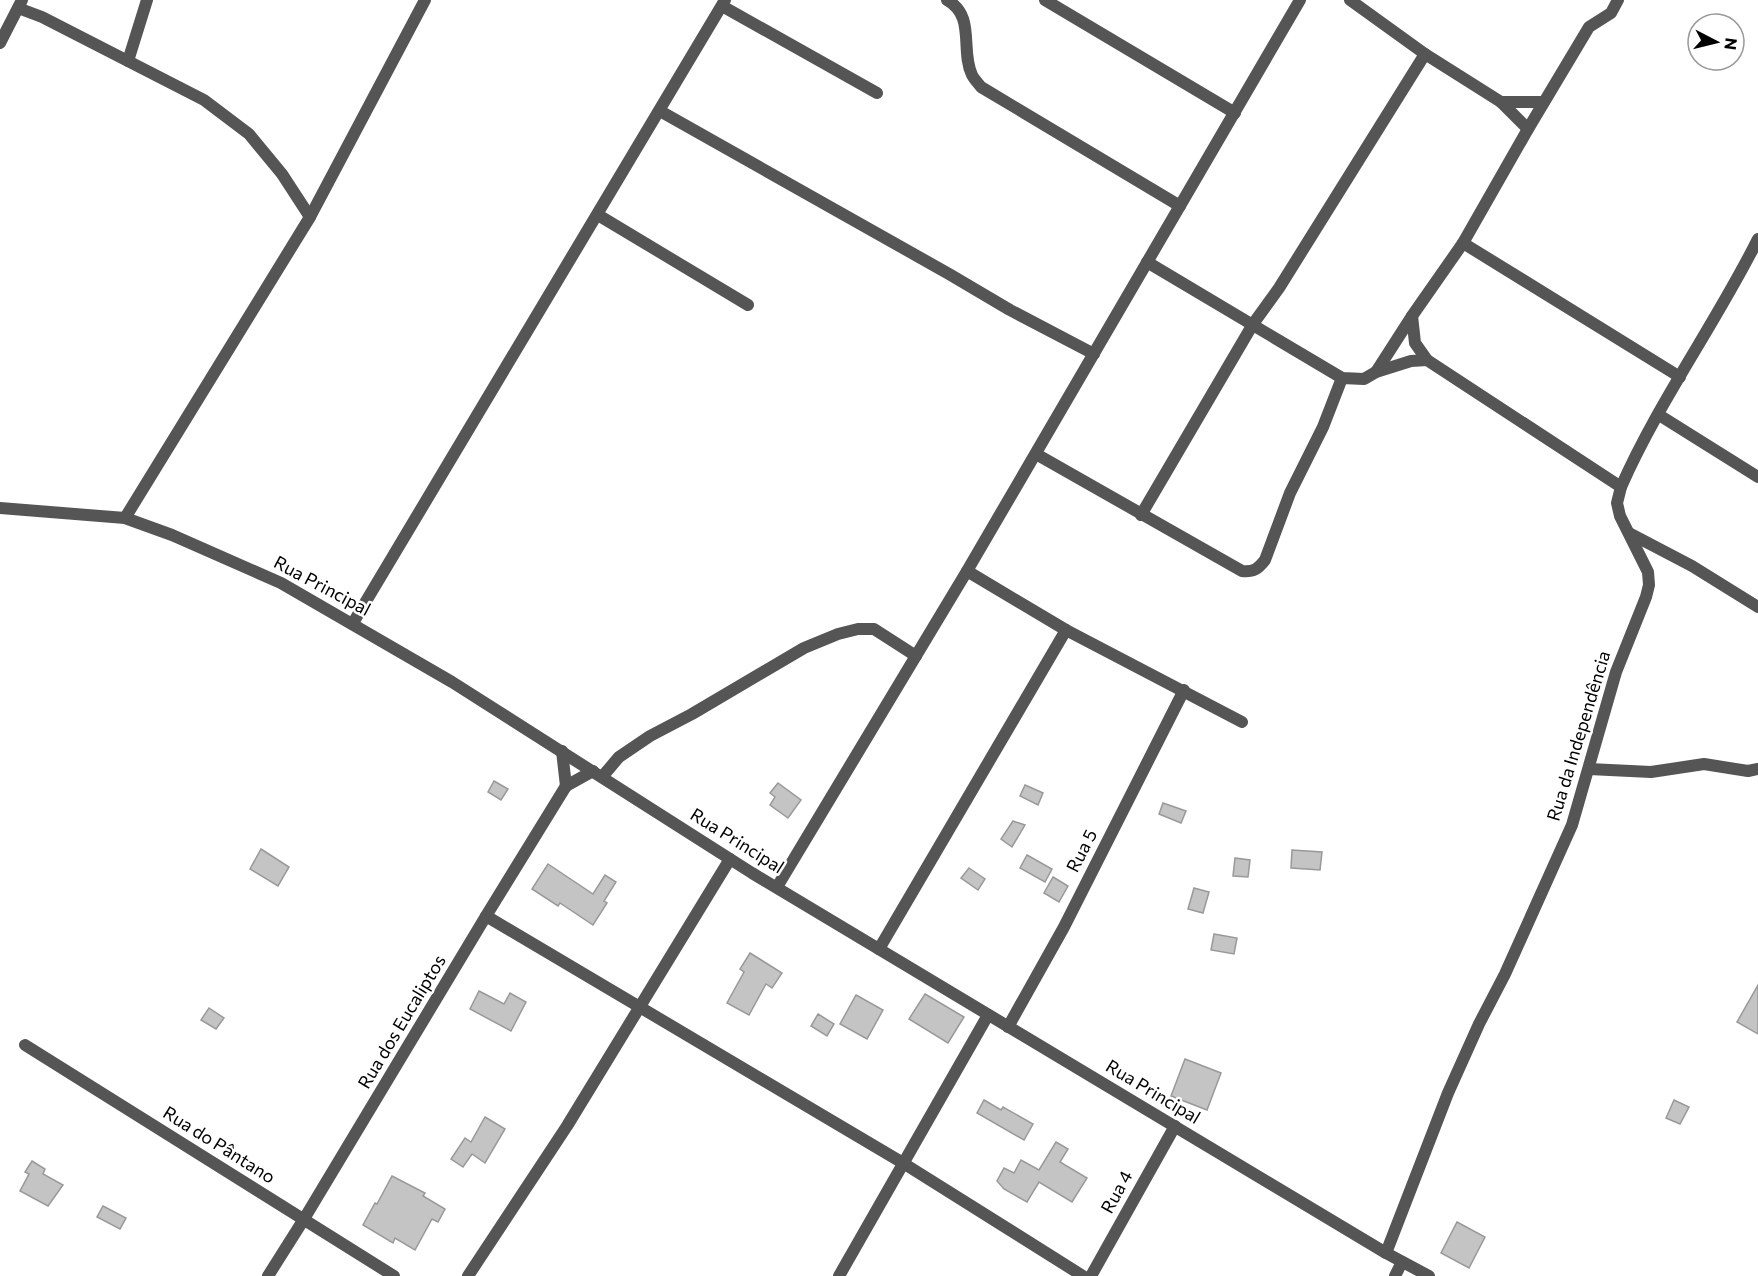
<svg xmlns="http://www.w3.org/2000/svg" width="1758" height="1276" viewBox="0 0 1758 1276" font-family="Commissioner,sans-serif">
	<rect width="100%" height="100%" fill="#fff"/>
	<g fill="#c4c4c4" stroke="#999" stroke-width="1.5">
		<path d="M494,781L508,789L501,800L488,792Z"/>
		<path d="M778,783L801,800L788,818L770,805L775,797L770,793Z"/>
		<path d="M1025,785L1043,793L1038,805L1020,796Z"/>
		<path d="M1163,803L1186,811L1181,823L1159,814Z"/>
		<path d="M1013,821L1025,825L1012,847L1001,839Z"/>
		<path d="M261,849L289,867L278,886L250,869Z"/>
		<path d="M1292,850L1322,852L1320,870L1291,868Z"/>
		<path d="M1027,855L1052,869L1045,882L1020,868Z"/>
		<path d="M1235,858L1250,860L1248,877L1233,876Z"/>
		<path d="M548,864L593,894L605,875L616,882L604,901L607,903L593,925L560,903L558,906L532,889Z"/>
		<path d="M969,868L985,879L978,890L961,878Z"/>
		<path d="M1053,877L1068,886L1059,902L1044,893Z"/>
		<path d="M1194,888L1209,892L1203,913L1188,909Z"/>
		<path d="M1214,934L1237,938L1234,954L1211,950Z"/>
		<path d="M750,953L782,973L772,988L766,984L749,1015L727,1003L744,972L740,969Z"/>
		<path d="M1758,985V1034L1737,1022Z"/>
		<path d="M479,991L504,1004L510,993L526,1002L511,1031L470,1009Z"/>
		<path d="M925,994L964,1017L948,1043L909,1019Z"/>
		<path d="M856,995L883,1010L867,1039L840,1024Z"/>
		<path d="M209,1008L224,1018L216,1029L201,1020Z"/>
		<path d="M818,1014L834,1024L827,1036L811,1026Z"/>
		<path d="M1185,1059L1221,1073L1207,1110L1171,1096Z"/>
		<path d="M984,1100L1001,1110L1003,1107L1033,1124L1024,1140L977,1113Z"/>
		<path d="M1674,1100L1689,1107L1680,1124L1666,1118Z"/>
		<path d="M485,1117L505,1129L485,1163L472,1154L463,1167L451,1159L465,1138L471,1142Z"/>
		<path d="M1056,1142L1068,1149L1060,1162L1087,1178L1072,1202L1039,1182L1027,1202L1004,1189L997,1181L1004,1168L1014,1173L1021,1160L1039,1170Z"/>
		<path d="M32,1161L45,1169L43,1174L63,1185L48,1206L20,1191L29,1174L25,1172Z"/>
		<path d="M392,1176L425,1193L423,1196L445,1209L438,1222L432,1219L415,1250L395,1238L393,1243L363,1225L375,1203L377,1204Z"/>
		<path d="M103,1206L126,1218L120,1229L97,1217Z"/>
		<path d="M1457,1222L1485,1237L1469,1268L1441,1253Z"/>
	</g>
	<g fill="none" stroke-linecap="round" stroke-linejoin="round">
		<g stroke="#555" stroke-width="12">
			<path d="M947,0C976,16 960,50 972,75C974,79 978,83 981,87L1180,206"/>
			<path d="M1045,0L1235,113"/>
			<path d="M1350,0L1425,54L1501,102L1528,129"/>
			<path d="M722,6L877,93"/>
			<path d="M18,8L42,17L204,100L249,134L282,174L310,217"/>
			<path d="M0,43L22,0"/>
			<path d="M128,61L147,0"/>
			<path d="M1501,102H1544"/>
			<path d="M660,111L949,274L1010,310L1094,354"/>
			<path d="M598,215L748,305"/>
			<path d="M1463,243L1680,377"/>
			<path d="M1147,262L1342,378L1364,379L1376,372L1411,361L1427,360"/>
			<path d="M1412,316L1415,343L1427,360L1621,487"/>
			<path d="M1376,372L1412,316L1463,243L1528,129L1589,27L1611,13L1618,0"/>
			<path d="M1659,415L1758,477"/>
			<path d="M1036,454L1242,571C1254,572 1258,569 1265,560L1290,493L1323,427L1342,378"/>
			<path d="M0,508L125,518L172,535L281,583L452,682L752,873L1386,1253L1429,1276"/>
			<path d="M1141,515L1253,324L1279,288L1425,54"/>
			<path d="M125,518L310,217L425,0"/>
			<path d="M1629,533L1692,566L1758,607"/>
			<path d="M967,571L1066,630L1242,722"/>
			<path d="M353,623L725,0"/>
			<path d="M562,751L566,786"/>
			<path d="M1589,769L1651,772L1704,764L1748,771L1758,769"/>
			<path d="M602,777L619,757L650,736L692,714L804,648L838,634L858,629H874L916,656"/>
			<path d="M566,786L593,771"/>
			<path d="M777,887L967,571L1300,0"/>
			<path d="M486,916L903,1163L1083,1276"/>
			<path d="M879,949L1066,630"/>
			<path d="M1008,1027L1064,927L1184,690"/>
			<path d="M25,1045L394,1276"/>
			<path d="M1386,1253L1448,1093L1479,1024L1505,974L1572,825L1616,672L1646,597L1649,585L1648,572L1620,516L1617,503L1621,487C1659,401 1716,323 1758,239"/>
			<path d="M268,1276L304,1219L486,916L566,786"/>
			<path d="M468,1276L567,1126L730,859"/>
			<path d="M839,1276L988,1015"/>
			<path d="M1091,1276L1175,1126"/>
			<path d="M1395,1276L1402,1262"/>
		</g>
	</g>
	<g text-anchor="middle" stroke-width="5" stroke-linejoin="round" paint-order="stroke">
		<g font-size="18" fill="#000" stroke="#fff">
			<text transform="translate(322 586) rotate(28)" y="6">Rua Principal</text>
			<text transform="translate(1579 736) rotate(-73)" y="6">Rua da Independência</text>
			<text transform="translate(737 841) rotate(32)" y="6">Rua Principal</text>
			<text transform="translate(1082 851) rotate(-63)" y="6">Rua 5</text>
			<text transform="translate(402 1022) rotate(-59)" y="6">Rua dos Eucaliptos</text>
			<text transform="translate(1153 1092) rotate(31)" y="6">Rua Principal</text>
			<text transform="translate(219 1145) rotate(32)" y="6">Rua do Pântano</text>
			<text transform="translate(1117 1192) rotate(-61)" y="6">Rua 4</text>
		</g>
	</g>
	<g transform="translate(1716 42) rotate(97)"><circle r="28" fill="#ffffff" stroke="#999999" stroke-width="1.5"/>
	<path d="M0-4.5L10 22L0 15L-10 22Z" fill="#000000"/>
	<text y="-9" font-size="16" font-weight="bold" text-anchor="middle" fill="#000000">N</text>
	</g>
</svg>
